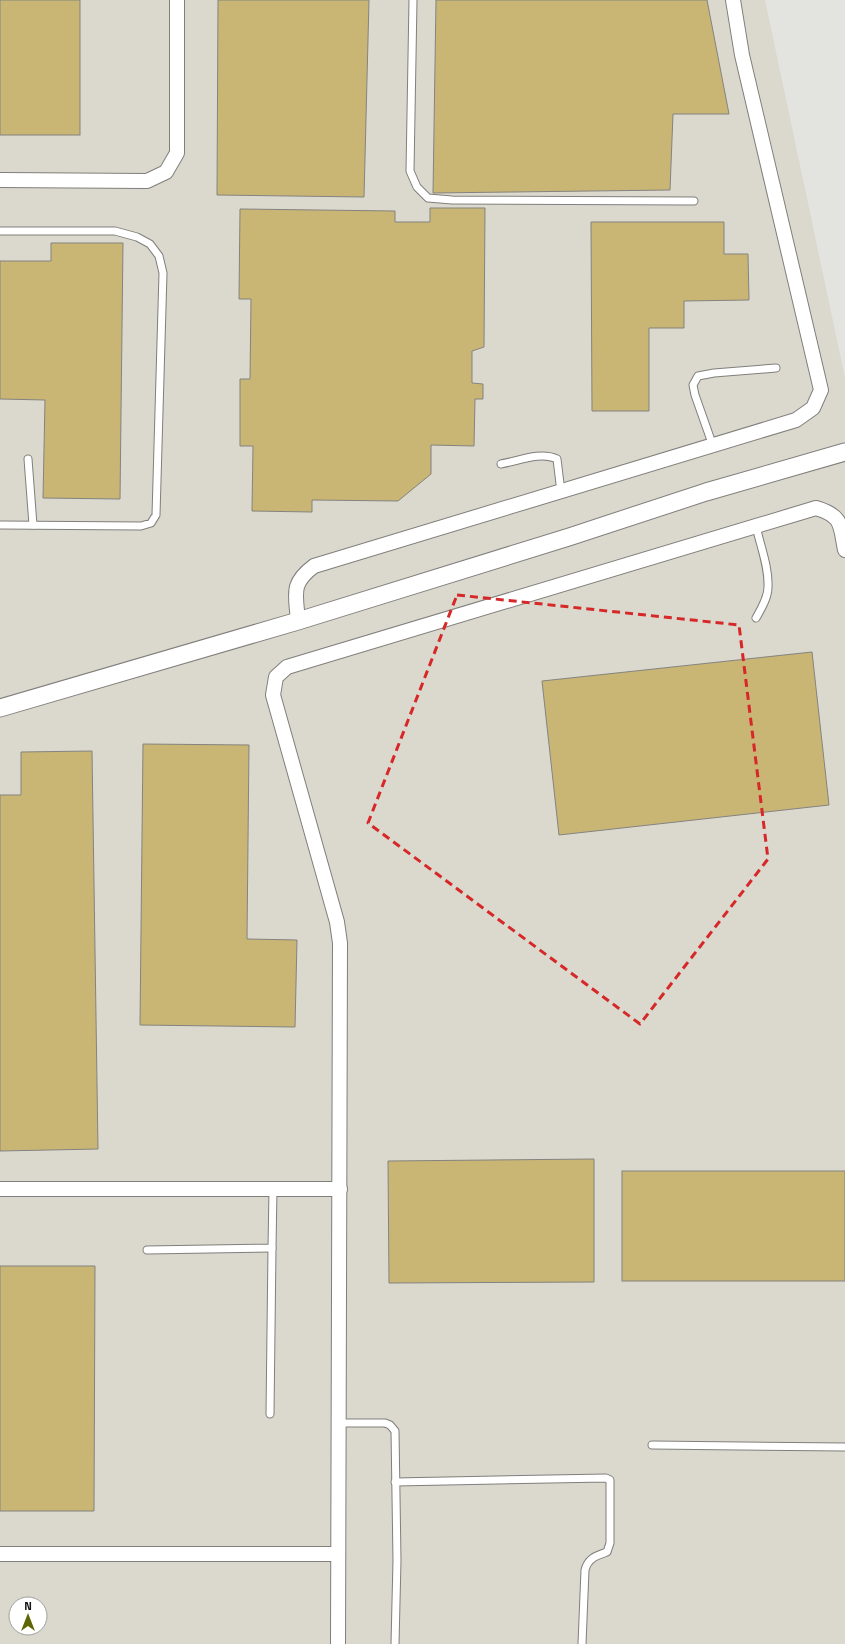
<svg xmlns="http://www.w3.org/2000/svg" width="845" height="1644" viewBox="0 0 845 1644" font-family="'Titillium Web',sans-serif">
	<rect width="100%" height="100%" fill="#e3e3df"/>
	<path fill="#dbd8cd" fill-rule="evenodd" d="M0,0H765L845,378V1644H0ZM16,1604H40V1628H16Z"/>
	<g fill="#c9b675" stroke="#848380">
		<rect x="0" y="0" width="80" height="135"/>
		<path d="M218,0H369L364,197L217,195Z"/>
		<path d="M436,0H707L729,114H673L670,190L433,193Z"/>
		<path d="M430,208H485L484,347L472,351V383L483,384V399H475L474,446L431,445V474L398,501L312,500V512L252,511L253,446H240V379H250L251,299H239L240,209L395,211V222H430Z"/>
		<path d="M591,222H724V254H748L749,300L684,301V328H649V411H592Z"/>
		<path d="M51,243H123L120,499L43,498L45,400L0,399V261H51Z"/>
		<path d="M812,652L829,805L559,835L542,681Z"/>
		<path d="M143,744L249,745L247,939L297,940L295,1027L140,1025Z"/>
		<path d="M92,751L98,1149L0,1151V795H21V752Z"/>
		<path d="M594,1159V1282L389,1283L388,1161Z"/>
		<rect x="622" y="1171" width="223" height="110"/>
		<path d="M0,1266H95L94,1511H0Z"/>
	</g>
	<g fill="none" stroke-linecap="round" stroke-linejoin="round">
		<g stroke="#807f7c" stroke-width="9">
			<g id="service">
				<path d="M413,0L410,171L417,187L428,198L452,200L694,201"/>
				<path d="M0,231H115L137,237L150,244L159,256L163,273L156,515L151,523L141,526L0,525"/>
				<path d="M713,446L695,395L693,385L698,376L714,373L776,368"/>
				<path d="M28,459L33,525"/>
				<path d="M501,464C518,461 541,451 557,459L561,492"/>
				<path d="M756,526C760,545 769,567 768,587C768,598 761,609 756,618"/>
				<path d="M147,1250L272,1248L273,1189"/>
				<path d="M270,1414L272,1248"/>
				<path d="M339,1423H385L390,1425L395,1431L397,1560L395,1644"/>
				<path d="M652,1445L845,1447"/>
				<path d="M395,1482L606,1478L610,1480V1543L607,1552C596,1556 588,1558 585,1570L582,1644"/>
			</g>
		</g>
		<g stroke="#807f7c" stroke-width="16">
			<g id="minor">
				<path d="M0,180L147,181L166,172L177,153V0"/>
				<path d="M298,621C296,594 290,584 314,566L796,420L813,408L821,390L742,55L733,0"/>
				<path d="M0,1189H340"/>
				<path d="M0,1554H338"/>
				<path d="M338,1644L340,943L337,922L273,695L276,677L287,667L816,508C843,516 840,525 845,550"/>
			</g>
		</g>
		<g stroke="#807f7c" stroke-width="19">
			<path id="tertiary" d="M0,708L298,621L569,537L706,492L845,452"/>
		</g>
		<use href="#service" stroke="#fff" stroke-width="7"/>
		<use href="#minor" stroke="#fff" stroke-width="14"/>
		<use href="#tertiary" stroke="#fff" stroke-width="17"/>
	</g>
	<path fill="none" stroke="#d62828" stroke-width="3" stroke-dasharray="8 5" stroke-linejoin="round" d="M457,595L739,625L768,859L640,1024L368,823Z"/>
	<g transform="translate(28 1616)"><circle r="19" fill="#ffffff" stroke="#a1a1a1"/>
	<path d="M0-3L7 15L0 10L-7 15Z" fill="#5f6504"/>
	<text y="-6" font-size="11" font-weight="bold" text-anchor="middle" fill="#151413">N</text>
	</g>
</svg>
